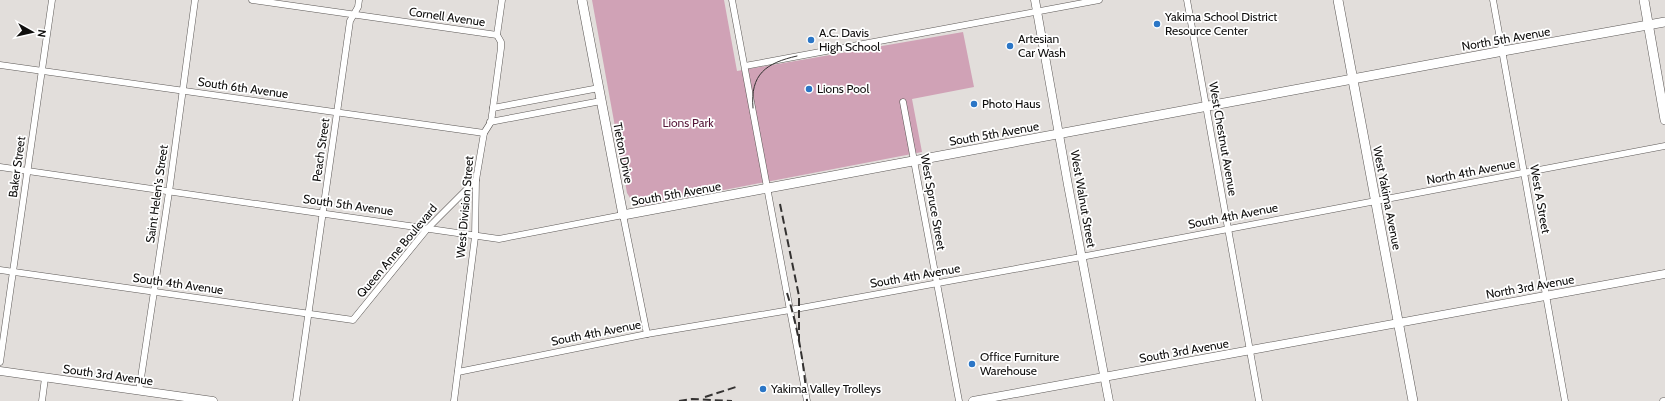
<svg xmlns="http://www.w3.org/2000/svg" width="1665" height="401" viewBox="0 0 1665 401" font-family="Cabin,sans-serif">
	<rect width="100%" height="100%" fill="#e2dedb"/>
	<path fill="#d0a2b6" d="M592,0H724L737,71L963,32L974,87L912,99L922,152L641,206L632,201L627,193Z"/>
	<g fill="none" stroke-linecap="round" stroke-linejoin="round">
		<g stroke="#5c5856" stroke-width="7">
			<g id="minor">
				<path d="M252,0L497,35"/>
				<path d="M732,0L807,401"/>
				<path d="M1187,0L1259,401"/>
				<path d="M1493,0L1565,401"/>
				<path d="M0,65L484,133"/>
				<path d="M745,66L1099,0"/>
				<path d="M903,102L959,401"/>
				<path d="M493,108L599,88"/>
				<path d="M490,122L601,101"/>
				<path d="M0,167L499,239L623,215L647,334"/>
				<path d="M0,270L353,320L427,229L476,180"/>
				<path d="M0,362L52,0"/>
				<path d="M458,372L647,334L790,310L1081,257L1665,146"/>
				<path d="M139,391L169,192L195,0"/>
				<path d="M42,401L45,378"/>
				<path d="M296,401L350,21L358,7L359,0"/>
				<path d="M454,401L475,237L476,180L484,133L491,122L492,115L501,48V42L497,35L502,0"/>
				<path d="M1663,401H1665"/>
			</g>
		</g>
		<g stroke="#5c5856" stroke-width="9">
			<g id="tertiary">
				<path d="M1035,0L1068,185L1109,401"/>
				<path d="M0,371L213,401"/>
				<path d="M973,401C1204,358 1435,317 1665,274"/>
			</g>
		</g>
		<g stroke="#5c5856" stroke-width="10">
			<g id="secondary">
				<path d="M582,0L623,215L1503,51L1665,22"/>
				<path d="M1338,0L1413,401"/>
				<path d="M1644,0L1665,120"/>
			</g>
		</g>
		<use href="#minor" stroke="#fff" stroke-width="6"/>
		<use href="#tertiary" stroke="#fff" stroke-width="8"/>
		<use href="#secondary" stroke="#fff" stroke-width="9"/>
		<path stroke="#343231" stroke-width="1" d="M753,108C750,74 766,63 797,56"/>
		<g stroke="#343231" stroke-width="2" stroke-dasharray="8 4" stroke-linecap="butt">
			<path d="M780,204L799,296V341"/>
			<path d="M787,293C798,328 804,364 807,401"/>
			<path d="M705,397L739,386"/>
			<path d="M679,401L692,399L732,401"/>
		</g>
	</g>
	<g fill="#2b76c6" stroke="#fff" stroke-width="1.5">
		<circle cx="1157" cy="24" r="4"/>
		<circle cx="811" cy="40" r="4"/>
		<circle cx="1010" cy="46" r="4"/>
		<circle cx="809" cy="89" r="4"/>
		<circle cx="974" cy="104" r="4"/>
		<circle cx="972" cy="364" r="4"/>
		<circle cx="763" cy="389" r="4"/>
	</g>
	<g text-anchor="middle" stroke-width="3.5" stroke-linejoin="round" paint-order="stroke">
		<g font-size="12" fill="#0f0e0d" stroke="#fff">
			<text transform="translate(447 17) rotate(8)" y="4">Cornell Avenue</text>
			<text transform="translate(1506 39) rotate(-10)" y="4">North 5th Avenue</text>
			<text transform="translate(243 88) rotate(8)" y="4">South 6th Avenue</text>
			<text transform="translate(994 134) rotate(-10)" y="4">South 5th Avenue</text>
			<text transform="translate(1223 139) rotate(80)" y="4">West Chestnut Avenue</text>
			<text transform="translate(321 150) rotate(-82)" y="4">Peach Street</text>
			<text transform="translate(623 153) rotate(79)" y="4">Tieton Drive</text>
			<text transform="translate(17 167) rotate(-82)" y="4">Baker Street</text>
			<text transform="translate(1471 172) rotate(-11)" y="4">North 4th Avenue</text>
			<text transform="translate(157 194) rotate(-82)" y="4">Saint Helen's Street</text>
			<text transform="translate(676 194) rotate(-10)" y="4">South 5th Avenue</text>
			<text transform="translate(1387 198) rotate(79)" y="4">West Yakima Avenue</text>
			<text transform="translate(1083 199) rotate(80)" y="4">West Walnut Street</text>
			<text transform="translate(1540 199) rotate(80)" y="4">West A Street</text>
			<text transform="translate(933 202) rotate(80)" y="4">West Spruce Street</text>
			<text transform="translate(348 205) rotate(8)" y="4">South 5th Avenue</text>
			<text transform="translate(465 207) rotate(-85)" y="4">West Division Street</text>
			<text transform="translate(1233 216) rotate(-11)" y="4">South 4th Avenue</text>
			<text transform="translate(397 251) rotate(-50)" y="4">Queen Anne Boulevard</text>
			<text transform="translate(915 276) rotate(-10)" y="4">South 4th Avenue</text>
			<text transform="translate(178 284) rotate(8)" y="4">South 4th Avenue</text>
			<text transform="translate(1530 287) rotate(-10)" y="4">North 3rd Avenue</text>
			<text transform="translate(596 333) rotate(-11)" y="4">South 4th Avenue</text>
			<text transform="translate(1184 351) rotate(-10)" y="4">South 3rd Avenue</text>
			<text transform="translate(108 375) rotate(8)" y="4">South 3rd Avenue</text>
		</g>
		<g font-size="12" fill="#0f0e0d" stroke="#fff" text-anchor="start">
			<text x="1165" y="21">Yakima School District<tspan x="1165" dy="14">Resource Center</tspan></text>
			<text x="819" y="37">A.C. Davis<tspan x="819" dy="14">High School</tspan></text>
			<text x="1018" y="43">Artesian<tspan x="1018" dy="14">Car Wash</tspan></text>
			<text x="817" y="93">Lions Pool</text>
			<text x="982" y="108">Photo Haus</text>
			<text x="980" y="361">Office Furniture<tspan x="980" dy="14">Warehouse</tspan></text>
			<text x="771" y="393">Yakima Valley Trolleys</text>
		</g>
		<g font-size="12" fill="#551638" stroke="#fff">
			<text x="688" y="127">Lions Park</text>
		</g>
	</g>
	<g transform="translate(32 32) rotate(98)" stroke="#ffffff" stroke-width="3" paint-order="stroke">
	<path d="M0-3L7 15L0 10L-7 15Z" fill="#0f0e0d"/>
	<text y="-6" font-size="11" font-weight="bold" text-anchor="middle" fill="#0f0e0d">N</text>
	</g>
</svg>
